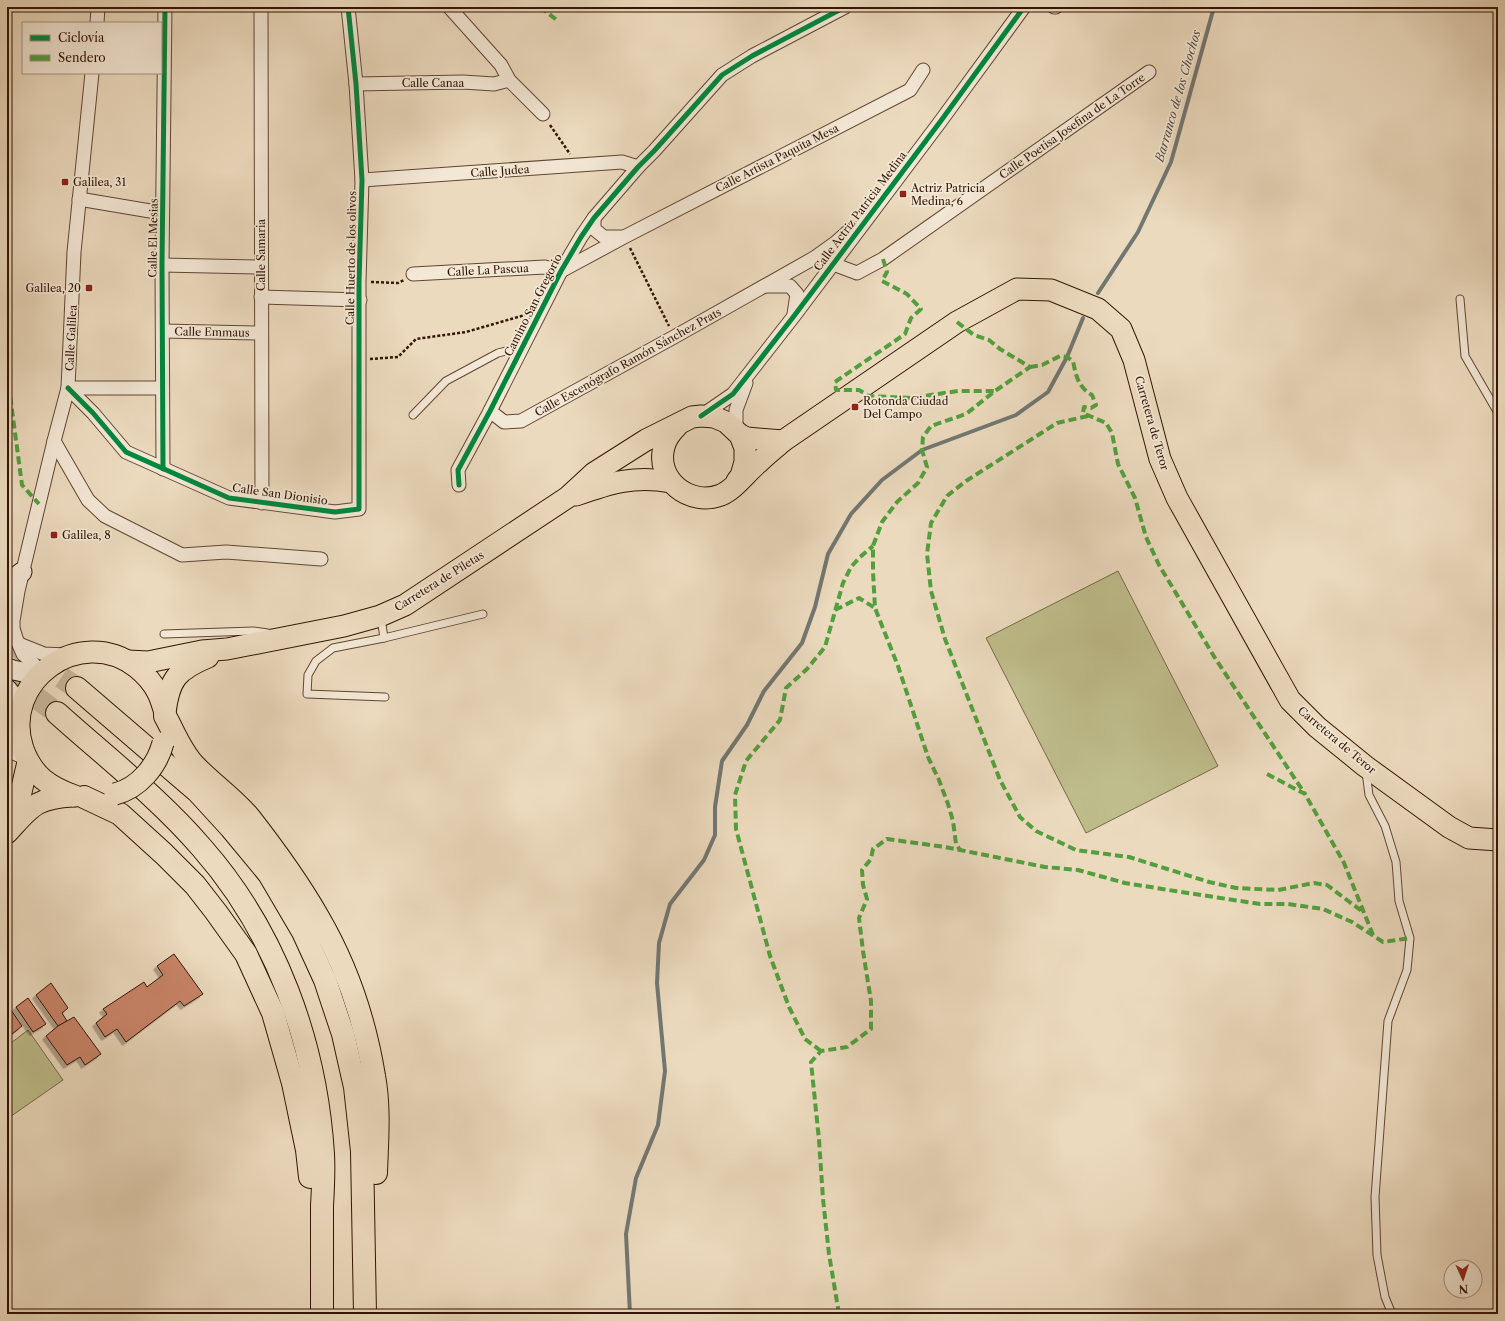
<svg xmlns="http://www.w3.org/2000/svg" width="1505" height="1321" viewBox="0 0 1505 1321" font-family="'Libre Caslon Text',serif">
	<defs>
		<filter id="shadow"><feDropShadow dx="-3.5" dy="3.5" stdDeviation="0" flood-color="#0004"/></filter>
	</defs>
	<rect width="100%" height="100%" fill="#ecdabe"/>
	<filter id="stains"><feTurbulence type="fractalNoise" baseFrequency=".005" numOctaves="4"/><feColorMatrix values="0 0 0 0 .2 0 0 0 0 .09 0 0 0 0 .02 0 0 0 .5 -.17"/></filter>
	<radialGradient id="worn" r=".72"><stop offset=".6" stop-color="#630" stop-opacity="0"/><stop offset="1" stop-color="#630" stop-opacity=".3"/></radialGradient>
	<g fill="#bfbd8c" stroke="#786948">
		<path d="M1118,571L1218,766L1086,833L986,638Z"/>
		<path d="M28,1030L63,1080L7,1119V1075L12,1071L7,1064V1046Z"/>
	</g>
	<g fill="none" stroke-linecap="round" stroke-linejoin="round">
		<g stroke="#727772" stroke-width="4">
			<path d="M1098,293L1138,232L1171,162L1214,7"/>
			<path d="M630,1314L626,1234L636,1178L658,1125L665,1071L657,983L659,943L670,904L704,860L715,835V807L722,761L747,725L764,691L802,643L815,607L828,554L851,514L882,480L922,450L1016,415L1048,392L1067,357L1083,318"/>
		</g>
	</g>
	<g fill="#ca856b" stroke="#321503" filter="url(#shadow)">
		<path d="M174,954L203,994L184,1006L180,1001L126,1042L117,1029L105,1037L96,1023L107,1014L103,1009L144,982L147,987L163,975L157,966Z"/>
		<path d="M51,983L68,1008L62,1013L67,1021L58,1026L36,995Z"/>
		<path d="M28,998L46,1024L33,1032L16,1007Z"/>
		<path d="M7,1004L22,1026L7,1038Z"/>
		<path d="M74,1017L101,1054L85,1065L80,1057L67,1065L46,1036L58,1026Z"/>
	</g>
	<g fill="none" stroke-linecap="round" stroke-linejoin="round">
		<g stroke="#c7b399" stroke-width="22" stroke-dasharray="22 11" stroke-linecap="butt">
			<path d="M7,640L77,688"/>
			<path d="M7,676L57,713"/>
		</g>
		<g stroke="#604632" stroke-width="9">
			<g id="lane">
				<path d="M1460,299L1465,356L1498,413"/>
				<path d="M413,415L446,381L498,353L522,347"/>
				<path d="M381,618L384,638L333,648L316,661L308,675L307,694L385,697"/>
				<path d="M164,634L253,631L268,633"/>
				<path d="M384,638L483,614"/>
				<path d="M1366,772L1369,795L1385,826L1396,862L1399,901L1410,938L1407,970L1388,1021L1375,1197L1377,1255L1385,1297L1392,1314"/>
			</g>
		</g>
		<g stroke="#604632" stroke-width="15">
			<g id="street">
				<path d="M261,7L262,503"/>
				<path d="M449,7L501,65L509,80L543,114"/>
				<path d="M1054,7H1056"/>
				<path d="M97,23L98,7"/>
				<path d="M356,84L463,82L494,84L509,80"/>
				<path d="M362,180L622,162L638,167"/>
				<path d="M79,199L162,213"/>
				<path d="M594,218V229L604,237H622"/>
				<path d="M833,264L857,273L883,259L1149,72"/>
				<path d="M162,265L261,267"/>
				<path d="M413,274L545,267L561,271L624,237L910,90L923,70"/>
				<path d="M766,286H790L797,294L794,314"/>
				<path d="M261,297L360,300"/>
				<path d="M163,331L261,333"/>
				<path d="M68,388L93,413L126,452L229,498L335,512L359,509V282L362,180L356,84L348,7"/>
				<path d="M68,388H162"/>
				<path d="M490,411L504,422L521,421L674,337L814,258L835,243L852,228"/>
				<path d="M701,416L733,394L794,316L940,122L1024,7"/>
				<path d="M736,431V410L746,383"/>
				<path d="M54,441L88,500L105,516L182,555L226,552L321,559"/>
				<path d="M163,469L162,265L165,7"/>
				<path d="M459,485L458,470L490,411L561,271L581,237L594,218L638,167L654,151L722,75L752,56L845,7"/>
				<path d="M19,644L44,654L67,655"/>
				<path d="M41,671L23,654L16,638L13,628V621L18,591L54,441L68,388L74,252L92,73"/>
				<path d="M7,750L27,759"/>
			</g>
		</g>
		<g stroke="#321503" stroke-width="21">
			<g id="secondary">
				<path d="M7,584L22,572"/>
				<path d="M7,668L13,670L38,675"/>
				<path d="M7,689L16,700L20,709"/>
			</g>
		</g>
		<g stroke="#321503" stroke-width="23">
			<g id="primary">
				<path d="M677,426C671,432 666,438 664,447C655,480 690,507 721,495C735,489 746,473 758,463C766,455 775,448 783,441L957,322L1017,289L1051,290L1098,309L1121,329L1134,360L1160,459L1177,498L1290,700L1317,727L1365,766L1449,827L1469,838L1498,840"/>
				<path d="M740,435L747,438L783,441"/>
				<path d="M576,495C610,483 635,475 671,482"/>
				<path d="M128,661L148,662L202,651L227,649L344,626L380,616L405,605L568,497L594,473L646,440L692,417L701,416L714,417L726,422L740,435L745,448V462L741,476L737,481"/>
				<path d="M165,713C169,679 177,670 208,657"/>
				<path d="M75,796C49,787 33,776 23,749C0,681 80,624 136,667C145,674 153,683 158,693C161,699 163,706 165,713"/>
				<path d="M9,824L18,805L28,762"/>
				<path d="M7,833C31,807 35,798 73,796"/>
			</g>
		</g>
		<g stroke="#321503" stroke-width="24">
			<g id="highway">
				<path d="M77,688L198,792L231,828L269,874L303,932L325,980L343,1034L355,1087L362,1151L365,1314"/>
				<path d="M57,713C106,757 159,798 202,848C276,932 316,1043 323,1154C324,1171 323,1189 322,1206C322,1242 322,1278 322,1314"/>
				<path d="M165,716C174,732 181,751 194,765C211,783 233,798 249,817C274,849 298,882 318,917C346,965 365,1021 374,1076C380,1108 377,1141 376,1173"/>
				<path d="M84,797L120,814L164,854L195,885L216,912L246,954L273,1013L293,1083L307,1150L310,1177"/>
			</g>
		</g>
		<g stroke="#321503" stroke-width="2.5" stroke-dasharray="3 2" stroke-linecap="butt">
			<path d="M550,125L570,154"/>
			<path d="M630,248L669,326"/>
			<path d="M371,282L398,283L404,280"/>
			<path d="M370,359L398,357L416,339L466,332L525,315"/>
		</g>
		<use href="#lane" stroke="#f3e7d5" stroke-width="7"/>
		<use href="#street" stroke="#f3e7d5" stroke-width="13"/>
		<use href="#secondary" stroke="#f3e7d5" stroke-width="19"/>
		<use href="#primary" stroke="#ecdabe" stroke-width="21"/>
		<use href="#highway" stroke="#ecdabe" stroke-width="22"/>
		<g stroke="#321503" stroke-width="23" stroke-linecap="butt">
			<path id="primary-bridge" d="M115,794C139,788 157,766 163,743"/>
		</g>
		<use href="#primary-bridge" stroke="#ecdabe" stroke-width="21"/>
		<g stroke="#52a03d" stroke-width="4" stroke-dasharray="8 4" stroke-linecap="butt">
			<path d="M540,7L558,21"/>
			<path d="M883,259L887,272L882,281L907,294L921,309L911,318L905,334L835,382L836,390H859L869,396L911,398L958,391H995"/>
			<path d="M957,322L974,335L989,340L1000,349L1030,367L995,391L966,414L931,426L923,437L922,450L927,467L918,483L897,502L882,522L873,546V572L875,608L898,666L928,757L939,780L948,804L953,821L956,844L960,850"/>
			<path d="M1030,367L1042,365L1060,356L1067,357L1073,361C1076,376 1078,387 1092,395L1096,405L1091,408L1084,407L1083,413L1106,423L1112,433L1118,464L1135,498L1146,537L1159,565L1215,658L1305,794"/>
			<path d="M7,373L22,485L39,504"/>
			<path d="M1088,416L1057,423L966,481L947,496L931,523L927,554L931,591L945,639L1000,780L1020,817L1036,831L1076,850L1129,857L1209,882L1236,888L1278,890L1314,883L1327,885L1363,912"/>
			<path d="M835,610L859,598L875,608"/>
			<path d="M1267,774L1305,794L1344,863L1373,935"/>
			<path d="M821,1051L805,1039L789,1007L770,956L736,829L735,795L746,761L780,720L786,688L807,669L825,647L843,583L851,567L860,557L873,546"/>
			<path d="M839,1314L829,1254L823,1199L819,1140L811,1062L821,1051L847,1047L871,1029V1001L863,951L859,918L867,899L863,885L862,870L871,859L873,849L887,839L945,847L1045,867L1078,870L1125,883L1175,891L1260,904H1288L1323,909L1352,922L1383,942L1410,938"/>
		</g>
		<g stroke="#f3e7d5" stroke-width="8">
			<g id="cycleway">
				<path d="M68,388L93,413L126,452L229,498L335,512L359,509V282L362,180L356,84L348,7"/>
				<path d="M701,416L733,394L794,316L940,122L1024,7"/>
				<path d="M163,469L162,265L165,7"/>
				<path d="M459,485L458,470L490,411L561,271L581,237L594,218L638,167L654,151L722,75L752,56L845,7"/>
			</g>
		</g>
		<use href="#cycleway" stroke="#00873e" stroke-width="5"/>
	</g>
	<g fill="#8f2418" stroke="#f3e7d5" stroke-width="1.5">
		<rect x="61" y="178" width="8" height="8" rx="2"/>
		<rect x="899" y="190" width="8" height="8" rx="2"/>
		<rect x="85" y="284" width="8" height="8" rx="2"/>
		<rect x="851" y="403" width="8" height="8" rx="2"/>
		<rect x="50" y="531" width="8" height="8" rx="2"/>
	</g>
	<g text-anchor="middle" stroke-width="3.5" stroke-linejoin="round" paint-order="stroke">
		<g font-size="11" fill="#321503" stroke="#f3e7d5">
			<text x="433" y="87">Calle Canaa</text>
			<text transform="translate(1072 126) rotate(-35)" y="4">Calle Poetisa Josefina de La Torre</text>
			<text transform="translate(777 158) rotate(-27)" y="4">Calle Artista Paquita Mesa</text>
			<text transform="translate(500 171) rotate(-4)" y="4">Calle Judea</text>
			<text transform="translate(860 211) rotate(-53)" y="4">Calle Actriz Patricia Medina</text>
			<text transform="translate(153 238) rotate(-89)" y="4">Calle El Mesias</text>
			<text transform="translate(261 255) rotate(-90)" y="4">Calle Samaria</text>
			<text transform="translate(351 258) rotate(-89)" y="4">Calle Huerto de los olivos</text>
			<text transform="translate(488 270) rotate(-3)" y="4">Calle La Pascua</text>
			<text transform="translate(533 305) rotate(-63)" y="4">Camino San Gregorio</text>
			<text transform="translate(212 332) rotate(1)" y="4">Calle Emmaus</text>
			<text transform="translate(71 338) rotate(-87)" y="4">Calle Galilea</text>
			<text transform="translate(628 362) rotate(-29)" y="4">Calle Escenógrafo Ramón Sánchez Prats</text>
			<text transform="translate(1152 423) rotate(74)" y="4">Carretera de Teror</text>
			<text transform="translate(280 494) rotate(8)" y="4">Calle San Dionisio</text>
			<text transform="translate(439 581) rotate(-32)" y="4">Carretera de Piletas</text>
			<text transform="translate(1337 740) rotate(40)" y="4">Carretera de Teror</text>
		</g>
		<g font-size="11" fill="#321503" stroke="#f3e7d5" text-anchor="start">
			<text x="73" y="186">Galilea, 31</text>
			<text x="911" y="192">Actriz Patricia<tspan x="911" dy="13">Medina, 6</tspan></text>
			<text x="81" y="292" text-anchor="end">Galilea, 20</text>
			<text x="863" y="405">Rotonda Ciudad<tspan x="863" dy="13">Del Campo</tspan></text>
			<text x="62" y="539">Galilea, 8</text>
		</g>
		<g font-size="12" font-style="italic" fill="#574e44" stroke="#f3e7d5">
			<text transform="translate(1178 96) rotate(-74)" y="4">Barranco de los Chochos</text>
		</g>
	</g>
	<rect width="1505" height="1321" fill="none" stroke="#ecdabe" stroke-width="24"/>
	<rect x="8" y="8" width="1489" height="1305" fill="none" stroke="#321503" stroke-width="2"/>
	<rect x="12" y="12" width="1481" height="1297" fill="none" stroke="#321503"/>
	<rect x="22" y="22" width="140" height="52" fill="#f3e7d5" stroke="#a69381"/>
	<rect x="30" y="35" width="20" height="6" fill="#00873e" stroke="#a69381"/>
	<text x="58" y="42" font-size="12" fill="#321503">Ciclovía</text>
	<rect x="30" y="55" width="20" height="6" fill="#52a03d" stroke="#a69381"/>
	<text x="58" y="62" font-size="12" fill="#321503">Sendero</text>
	<g transform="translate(1463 1279) rotate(177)"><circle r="19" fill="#f3e7d5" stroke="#a69381"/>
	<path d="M0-3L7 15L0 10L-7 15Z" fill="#8f2418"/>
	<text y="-6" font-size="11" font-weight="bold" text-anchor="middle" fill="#321503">N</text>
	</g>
	<rect width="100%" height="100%" filter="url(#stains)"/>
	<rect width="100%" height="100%" fill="url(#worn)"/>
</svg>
